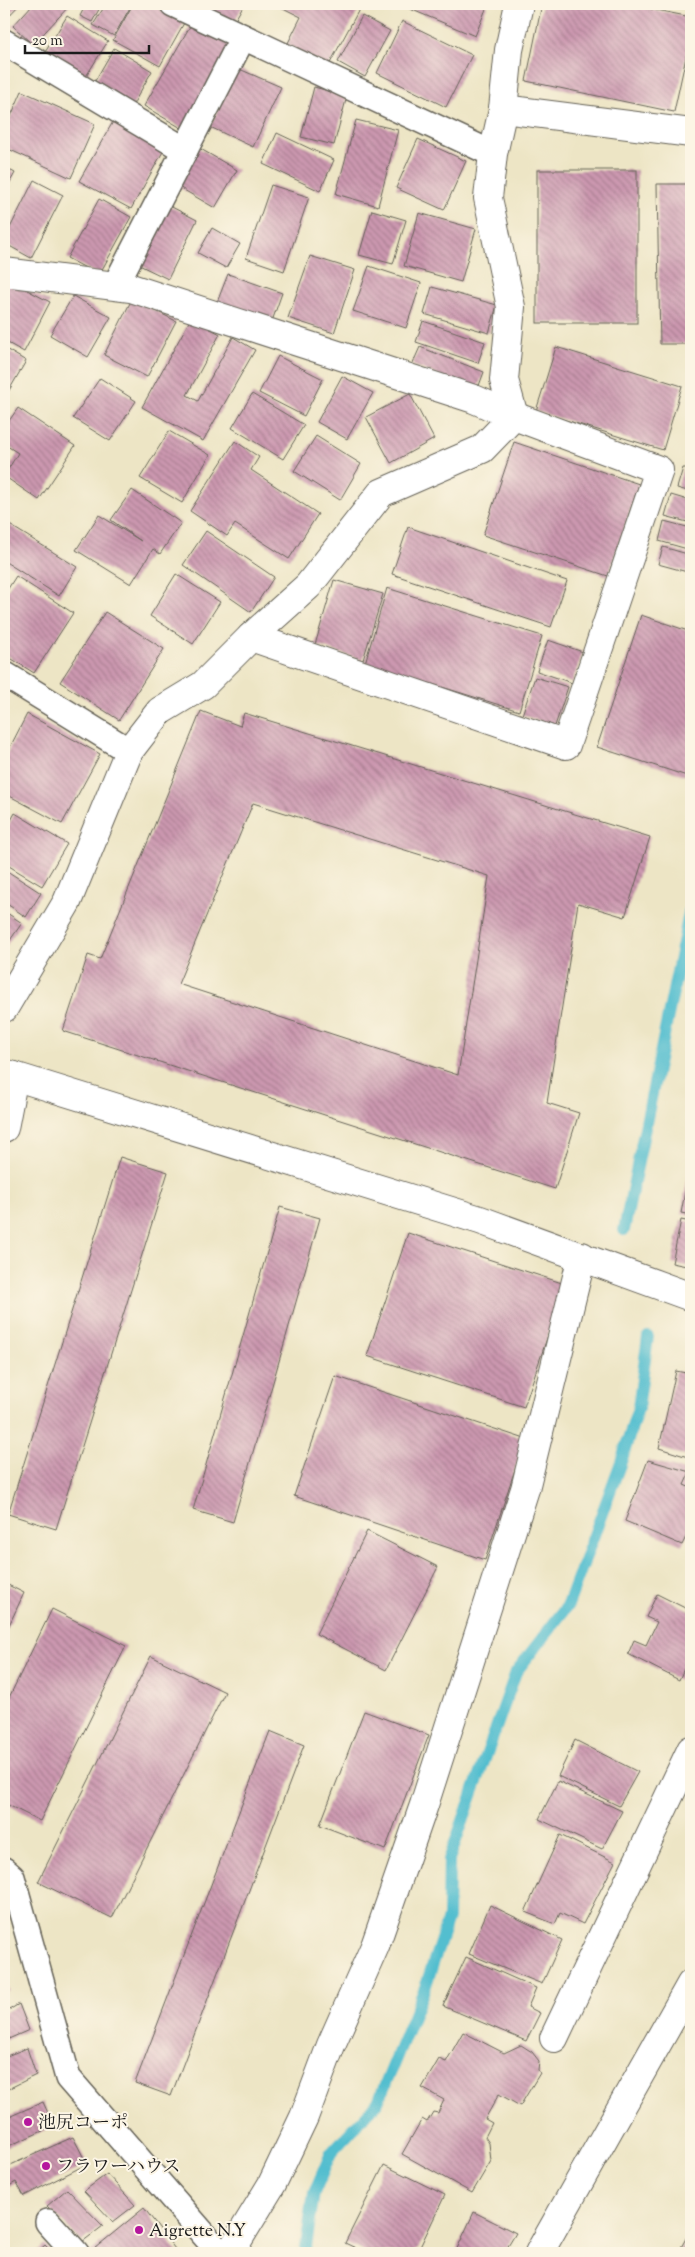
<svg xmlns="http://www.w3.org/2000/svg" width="695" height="2257" viewBox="0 0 695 2257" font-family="'Sorts Mill Goudy','Noto Serif JP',serif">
	<defs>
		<pattern id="building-back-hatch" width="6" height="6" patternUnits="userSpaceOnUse" patternTransform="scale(1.25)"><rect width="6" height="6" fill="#cc98b0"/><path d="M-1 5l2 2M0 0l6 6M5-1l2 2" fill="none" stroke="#a57b8e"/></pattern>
	</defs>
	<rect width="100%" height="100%" fill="#fcf5e5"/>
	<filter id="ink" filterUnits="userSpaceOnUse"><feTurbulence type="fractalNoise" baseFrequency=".02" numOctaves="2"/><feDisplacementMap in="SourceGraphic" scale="10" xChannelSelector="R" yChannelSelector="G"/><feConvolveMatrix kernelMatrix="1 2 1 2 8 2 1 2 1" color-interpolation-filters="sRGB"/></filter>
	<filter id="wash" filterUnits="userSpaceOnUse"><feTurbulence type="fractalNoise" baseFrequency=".0096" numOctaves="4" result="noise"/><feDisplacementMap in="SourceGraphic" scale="20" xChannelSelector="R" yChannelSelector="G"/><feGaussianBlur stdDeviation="1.12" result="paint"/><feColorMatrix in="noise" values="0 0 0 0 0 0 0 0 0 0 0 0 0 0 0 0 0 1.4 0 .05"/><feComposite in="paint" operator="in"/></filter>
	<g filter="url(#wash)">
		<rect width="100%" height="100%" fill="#ede5c5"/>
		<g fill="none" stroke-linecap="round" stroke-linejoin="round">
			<g stroke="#53becf" stroke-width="12">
				<path d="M624,1230L691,904"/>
				<path d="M305,2253L314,2193L331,2153L378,2102L426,1985L448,1918L449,1860L516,1672L568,1605L621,1462L638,1408L648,1337"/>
			</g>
		</g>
		<g id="blocks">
			<g fill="url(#building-back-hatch)" fill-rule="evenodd">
				<path d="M4,4H20L4,21Z"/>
				<path d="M33,4H71L33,45L13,26Z"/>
				<path d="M86,4H102L92,22L80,16Z"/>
				<path d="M106,4H132L114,36L93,25Z"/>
				<path d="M133,4H150L184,23L160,66L113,40Z"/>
				<path d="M200,4H244L234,22Z"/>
				<path d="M275,4H362L328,67L287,45L301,17Z"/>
				<path d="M398,4H488L475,36Z"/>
				<path d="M542,4H626L691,17V34L674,112L526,81Z"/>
				<path d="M67,16L108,41L85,78L44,54Z"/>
				<path d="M362,16L390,31L365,77L338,62Z"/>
				<path d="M193,21L232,43L183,129L144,106Z"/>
				<path d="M402,21L472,55L446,107L377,73Z"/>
				<path d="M114,48L152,71L131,108L92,86Z"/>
				<path d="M237,68L281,87L253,147L210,127Z"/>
				<path d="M314,87L347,96L334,145L301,137Z"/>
				<path d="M22,91L95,124L71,178L4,147V132Z"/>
				<path d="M114,120L165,148L131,209L79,181Z"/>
				<path d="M356,120L398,130L378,206L336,194Z"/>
				<path d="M277,133L334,160L320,191L263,164Z"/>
				<path d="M418,139L466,161L444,210L396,188Z"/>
				<path d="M192,144L237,170L215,208L170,182Z"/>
				<path d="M4,167L15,173L4,193Z"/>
				<rect x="537" y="170" width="100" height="153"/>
				<path d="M34,180L63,195L31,258L4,243V240Z"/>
				<path d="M657,184H691V344H660Z"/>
				<path d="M271,185L309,197L284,271L246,258Z"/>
				<path d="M99,199L131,217L99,275L67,258Z"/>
				<path d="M164,203L197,220L168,279L135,263Z"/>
				<path d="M372,210L406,220L393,264L359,255Z"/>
				<path d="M419,213L476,229L461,282L404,266Z"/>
				<path d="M212,228L240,244L226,268L198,253Z"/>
				<path d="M310,256L355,270L334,333L288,318Z"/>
				<path d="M369,266L421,283L406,328L353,311Z"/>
				<path d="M228,274L282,293L271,324L216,305Z"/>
				<path d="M8,280L50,302L24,352L4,341V289Z"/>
				<path d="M432,287L497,305L489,333L424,314Z"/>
				<path d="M73,296L111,317L88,357L50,335Z"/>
				<path d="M132,299L176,321L147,377L104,355Z"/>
				<path d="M191,318L220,334L187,395L198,401L233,337L255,350L203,441L142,407Z"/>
				<path d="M423,321L485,342L478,363L416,342Z"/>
				<path d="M420,347L484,372L477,391L412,365Z"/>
				<path d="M556,347L682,386L663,450L536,411Z"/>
				<path d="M4,348L26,361L4,399Z"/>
				<path d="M278,356L323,379L304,416L259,393Z"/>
				<path d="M342,376L373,393L347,439L317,422Z"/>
				<path d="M100,378L136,401L110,441L73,418Z"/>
				<path d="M252,394L304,425L283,459L232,428Z"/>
				<path d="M410,394L434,439L391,463L366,417Z"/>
				<path d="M18,408L75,446L39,500L4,476L18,453L4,444V428Z"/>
				<path d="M688,423H691V456H689Z"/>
				<path d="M169,431L210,455L182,503L140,478Z"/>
				<path d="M316,436L361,464L340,500L294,471Z"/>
				<path d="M235,441L259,457L251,470L318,514L289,559L235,524L227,536L190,511Z"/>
				<path d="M514,442L639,484L608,576L483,535Z"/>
				<path d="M683,468H691V492L677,488Z"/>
				<path d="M132,490L181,523L160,554L153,549L131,584L76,550L99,515L141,541L111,520Z"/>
				<path d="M671,495L691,501V523L665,516Z"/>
				<path d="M664,521L691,528V550L659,541Z"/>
				<path d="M8,524L77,567L59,596L4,561V530Z"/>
				<path d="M408,527L567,581L551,627L392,574Z"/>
				<path d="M206,531L274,577L251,612L183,565Z"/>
				<path d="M663,547L691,555V573L658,564Z"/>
				<path d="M176,574L220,602L193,644L150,616Z"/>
				<path d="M16,576L73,613L34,673L4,654V595Z"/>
				<path d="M334,580L383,594L363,660L315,645Z"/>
				<path d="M387,588L542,636L519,711L365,663Z"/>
				<path d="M105,612L164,649L119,720L60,682Z"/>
				<path d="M641,615L691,632V764L687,776L597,747Z"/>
				<path d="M548,640L583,652L572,683L537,671Z"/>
				<path d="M535,677L568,687L555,726L522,715Z"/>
				<path d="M201,711L240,726L244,713L650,837L625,917L578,903L547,1103L579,1113L555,1189L63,1031L88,955L100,959ZM253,803L489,876L458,1075L178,984Z"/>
				<path d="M27,714L100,754L62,824L4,793V759Z"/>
				<path d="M15,813L67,844L42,886L4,863V833Z"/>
				<path d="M4,869L41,893L26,917L4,902Z"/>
				<path d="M4,911L22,923L6,946L4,944Z"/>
				<path d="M120,1157L168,1172L56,1529L8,1514Z"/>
				<path d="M690,1166L691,1167V1215L681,1213Z"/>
				<path d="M280,1207L320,1218L233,1522L193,1510Z"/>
				<path d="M681,1220L691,1222V1267L672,1263Z"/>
				<path d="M408,1233L565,1284L524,1407L367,1356Z"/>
				<path d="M676,1371L691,1374V1458L659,1448Z"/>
				<path d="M335,1376L525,1439L485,1560L294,1496Z"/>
				<path d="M648,1460L690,1472L684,1485L691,1488V1527L682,1545L625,1521Z"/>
				<path d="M367,1531L438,1567L386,1670L316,1634Z"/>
				<path d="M4,1583L24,1593L4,1636Z"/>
				<path d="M657,1594L691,1611V1664L687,1662L679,1680L628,1654L634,1640L646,1645L657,1622L646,1617Z"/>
				<path d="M52,1609L126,1646L40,1821L4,1803V1708Z"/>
				<path d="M151,1656L225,1692L112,1918L38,1882Z"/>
				<path d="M364,1711L429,1735L385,1850L320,1825Z"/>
				<path d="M270,1731L304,1745L171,2096L135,2083Z"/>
				<path d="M575,1740L638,1772L619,1806L558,1776Z"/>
				<path d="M558,1781L622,1811L602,1849L539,1819Z"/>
				<path d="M560,1835L615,1862L583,1924L560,1913L555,1924L525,1912Z"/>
				<path d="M490,1905L562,1940L542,1984L469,1954Z"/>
				<path d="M4,1939L10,1949L4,1952Z"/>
				<path d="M466,1957L536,1988L528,2007L540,2013L526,2041L443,2006Z"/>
				<path d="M4,1983L9,1991L4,1993Z"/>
				<path d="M19,2004L29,2030L4,2041V2013Z"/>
				<path d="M463,2032L504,2053L521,2045L532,2052L539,2061L538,2070L540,2073L520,2106L499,2094L485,2119L492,2123L485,2137L489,2143L491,2161L472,2193L402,2154L422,2119L427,2122L433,2112L438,2113L444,2100L422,2088L439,2059L446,2062Z"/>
				<path d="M27,2048L36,2075L4,2091V2057Z"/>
				<path d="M43,2102L54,2126L4,2148V2119Z"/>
				<path d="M73,2137L87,2164L24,2196L16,2182L4,2189V2168Z"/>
				<path d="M384,2165L445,2195L420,2247L413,2253H366L345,2243Z"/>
				<path d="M107,2174L135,2205L113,2222L84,2191Z"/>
				<path d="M67,2189L103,2226L82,2242L47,2206Z"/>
				<path d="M144,2208L178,2253H89Z"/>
				<path d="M474,2212L516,2233L504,2253H455Z"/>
				<path d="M691,2229V2253H678Z"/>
				<path d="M45,2245L53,2253H36Z"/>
				<path d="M6,2247L10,2253H4Z"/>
			</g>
		</g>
	</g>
	<g filter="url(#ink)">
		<use href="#blocks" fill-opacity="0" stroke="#656257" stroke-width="1"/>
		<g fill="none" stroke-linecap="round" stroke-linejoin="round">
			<g stroke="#656257" stroke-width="28">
				<g id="service">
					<path d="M173,4L493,154"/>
					<path d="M4,42L185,150"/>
					<path d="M115,286L243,37"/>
					<path d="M4,674L129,751"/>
					<path d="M4,1870L12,1877L68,2078L220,2253"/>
					<path d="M48,2222L76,2253"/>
				</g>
			</g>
			<g stroke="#656257" stroke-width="30">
				<g id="minor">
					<path d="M503,109L691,133"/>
					<path d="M4,272L131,288L474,399L514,416L659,470L566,745L251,637"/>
					<path d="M4,1008L67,902L129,751L160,711L203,685L251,637L308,586L381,493L482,449L514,416L504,380L511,307L488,198L493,154L503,109L509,50L519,4"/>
					<path d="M4,1073L480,1220L691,1297"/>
					<path d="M4,1128L14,1076"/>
					<path d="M554,2038L691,1750"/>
					<path d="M230,2253L272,2184L304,2117L331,2045L375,1946L424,1805L525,1489L582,1256"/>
				</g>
			</g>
			<g stroke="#656257" stroke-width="30">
				<path id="tertiary" d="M539,2253L691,1984"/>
			</g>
			<use href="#service" stroke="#fff" stroke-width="25"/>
			<use href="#minor" stroke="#fff" stroke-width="28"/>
			<use href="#tertiary" stroke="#fff" stroke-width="28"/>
		</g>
	</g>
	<g fill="#b5179e" stroke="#fcf5e5" stroke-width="2">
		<circle cx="28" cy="2122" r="5"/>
		<circle cx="46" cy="2166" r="5"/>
		<circle cx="139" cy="2230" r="5"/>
	</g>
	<g text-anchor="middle" stroke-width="4" stroke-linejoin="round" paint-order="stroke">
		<g font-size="18" fill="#1c1c1c" stroke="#fcf5e5" text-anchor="start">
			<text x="38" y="2128">池尻コーポ</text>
			<text x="56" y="2172">フラワーハウス</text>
			<text x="149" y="2236">Aigrette N.Y</text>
		</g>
	</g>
	<rect width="695" height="2257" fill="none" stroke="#fcf5e5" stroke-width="20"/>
	<path d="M25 45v8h124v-8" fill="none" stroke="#1c1c1c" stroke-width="2.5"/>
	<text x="32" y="45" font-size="15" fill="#1c1c1c" stroke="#fcf5e5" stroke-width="4" paint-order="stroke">20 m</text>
</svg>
